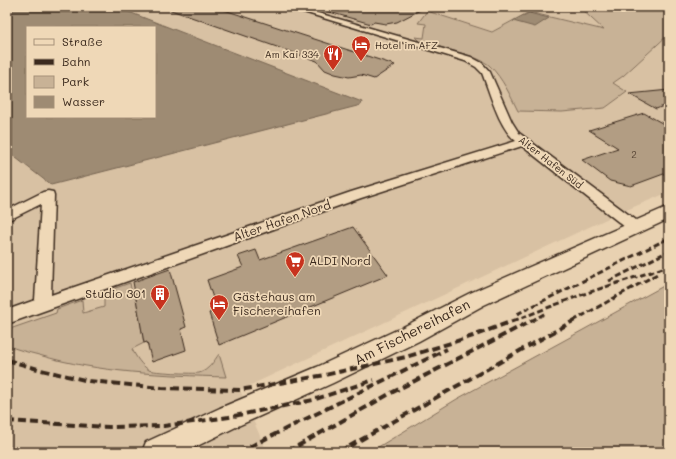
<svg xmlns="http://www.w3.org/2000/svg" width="676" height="459" viewBox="0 0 676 459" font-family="Mali,sans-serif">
	<rect width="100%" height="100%" fill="#e8d1b1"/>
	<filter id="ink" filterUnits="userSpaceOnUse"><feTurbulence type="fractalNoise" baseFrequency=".025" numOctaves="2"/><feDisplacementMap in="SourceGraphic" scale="8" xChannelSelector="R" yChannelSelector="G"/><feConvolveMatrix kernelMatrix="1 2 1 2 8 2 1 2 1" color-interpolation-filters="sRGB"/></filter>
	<g filter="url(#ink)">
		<path fill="#d8c1a3" d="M116,7H579L605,31L529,12L493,32L428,11L419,23L426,24L424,38L416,37L476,59L489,66L506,85L518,111L562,112L605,108L627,92L613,83L623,76L669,34V192L617,214L240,390L267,452H7V151L51,185L362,102Z"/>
		<g fill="#c8b296" stroke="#826e5a">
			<path d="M579,7H669V34L623,76L613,83L627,92L605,108L562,112L518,111C510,95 503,79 490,66C478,55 437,47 420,42L415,37L424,38L426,24L418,23L427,11L492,32L529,12L604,30Z"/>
			<path d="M130,283L132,294L135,293L144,343L132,349C136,357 141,365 149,370C152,372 194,374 199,373C208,371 214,361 219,354L226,377C163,375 100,373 39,355C28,352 17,350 7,345V330L56,313L57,309L82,300L83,313L104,307V292Z"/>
			<path d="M669,283V452H370L457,399Z"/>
		</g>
		<g fill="#9e8b73" stroke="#766451" fill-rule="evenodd">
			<path d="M7,7H116L362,102L361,105L51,185L7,151ZM27,27H155V117H27Z"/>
			<path d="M529,13L549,18L535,27L513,21Z"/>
		</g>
		<g fill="#b29d83" stroke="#3b2a1e">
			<path d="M169,7H215L395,65L374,79L361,75L349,77L335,74L325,70L317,61L168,9Z"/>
			<path d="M327,7H426L397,22L386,24L374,22L371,24L326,11Z"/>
			<path d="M669,90V104L656,109L629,94Z"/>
			<path d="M644,113L669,127V172L631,186L610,181L582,160L618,148L589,130Z"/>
			<path d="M353,227L388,275L219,345L209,313L217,310L207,280L243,267L238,256L256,250L260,260Z"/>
			<path d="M170,269L186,327L181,329L186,350L152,362L147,342L144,343L133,282Z"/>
		</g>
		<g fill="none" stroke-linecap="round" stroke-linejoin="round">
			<g stroke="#3b2a1e" stroke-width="3">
				<path id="minor" d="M287,7H297L471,57L482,63L490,72L512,122L519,133L640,223L642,227L640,231L635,232L630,231L522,146L361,198L7,324V310L35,300L41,204L7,221V210L43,192L48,191L53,192L54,195L51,295L351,192L516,141C499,128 490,93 482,73L476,67L465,61Z"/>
			</g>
			<g stroke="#3b2a1e" stroke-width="3">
				<path id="tertiary" d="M669,206V219L484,305L419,341L333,383L238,426L185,452H142L146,442L220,408L317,367L403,327L470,293Z"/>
			</g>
			<use href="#minor" fill="#efd8b7" fill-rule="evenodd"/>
			<use href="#tertiary" fill="#efd8b7" fill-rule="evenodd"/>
			<g stroke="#3b2a1e" stroke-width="3" stroke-dasharray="6 3" stroke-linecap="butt">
				<path d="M609,281L669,251"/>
				<path d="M517,314L669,238"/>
				<path d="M513,321L581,295L669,266"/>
				<path d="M531,321L546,313"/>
				<path d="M573,321L659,273"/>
			</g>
			<g stroke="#3b2a1e" stroke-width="4" stroke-dasharray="8 4" stroke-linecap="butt">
				<path d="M7,360L41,370L89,381L162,388L240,390L325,375L406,357L473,336L515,320"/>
				<path d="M7,421L109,427L164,426L229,417L313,400L374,380"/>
				<path d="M239,452L447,349"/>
				<path d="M287,452L393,392L533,320"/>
				<path d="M339,452L575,320"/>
			</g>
		</g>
	</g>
	<defs>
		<g id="hotel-pin" transform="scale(1)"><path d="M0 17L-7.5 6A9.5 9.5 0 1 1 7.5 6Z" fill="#c8321e" stroke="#efd8b7"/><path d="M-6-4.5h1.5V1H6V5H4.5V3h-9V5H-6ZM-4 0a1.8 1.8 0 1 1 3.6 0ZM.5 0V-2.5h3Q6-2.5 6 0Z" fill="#fff"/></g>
		<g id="restaurant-pin" transform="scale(1)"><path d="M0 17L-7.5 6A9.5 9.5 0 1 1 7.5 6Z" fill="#c8321e" stroke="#efd8b7"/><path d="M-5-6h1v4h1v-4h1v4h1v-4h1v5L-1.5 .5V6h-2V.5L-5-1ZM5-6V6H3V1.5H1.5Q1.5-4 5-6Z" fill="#fff"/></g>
		<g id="supermarket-pin" transform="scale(1)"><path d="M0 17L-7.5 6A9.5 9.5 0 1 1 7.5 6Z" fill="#c8321e" stroke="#efd8b7"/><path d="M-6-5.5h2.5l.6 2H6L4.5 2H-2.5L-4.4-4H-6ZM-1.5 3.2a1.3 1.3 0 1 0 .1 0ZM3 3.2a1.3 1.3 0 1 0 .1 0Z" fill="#fff"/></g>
		<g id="building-pin" transform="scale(1)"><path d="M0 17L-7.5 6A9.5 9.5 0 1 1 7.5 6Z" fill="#c8321e" stroke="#efd8b7"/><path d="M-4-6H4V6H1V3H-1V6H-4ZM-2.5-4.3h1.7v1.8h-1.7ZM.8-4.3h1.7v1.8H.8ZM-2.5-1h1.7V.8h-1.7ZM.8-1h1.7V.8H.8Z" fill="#fff"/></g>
	</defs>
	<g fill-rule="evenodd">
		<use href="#hotel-pin" x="361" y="45"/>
		<use href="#restaurant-pin" x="333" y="54"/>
		<use href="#supermarket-pin" x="295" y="261"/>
		<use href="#building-pin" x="160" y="294"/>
		<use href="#hotel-pin" x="219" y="304"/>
	</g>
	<g text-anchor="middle" stroke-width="3.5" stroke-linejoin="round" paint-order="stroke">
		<g font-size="10" fill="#3b2a1e" stroke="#efd8b7" text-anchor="start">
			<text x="375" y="49">Hotel im AFZ</text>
			<text x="319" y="58" text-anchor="end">Am Kai 334</text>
		</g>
		<g font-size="10" fill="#594737">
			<text x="634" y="158">2</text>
		</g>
		<g font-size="10" fill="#3b2a1e" stroke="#efd8b7">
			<text transform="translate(551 162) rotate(38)" y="4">Alter Hafen Süd</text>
		</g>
		<g font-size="12" fill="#3b2a1e" stroke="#efd8b7">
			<text transform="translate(282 221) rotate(-19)" y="4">Alter Hafen Nord</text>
		</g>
		<g font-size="12" fill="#3b2a1e" stroke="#efd8b7" text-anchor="start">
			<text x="309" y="265">ALDI Nord</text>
			<text x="146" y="298" text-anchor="end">Studio 301</text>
			<text x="233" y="301">Gästehaus am<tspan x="233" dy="14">Fischereihafen</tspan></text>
		</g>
		<g font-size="14" fill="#3b2a1e" stroke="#efd8b7">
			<text transform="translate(412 332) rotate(-27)" y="5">Am Fischereihafen</text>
		</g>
	</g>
	<rect width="676" height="459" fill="none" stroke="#efd8b7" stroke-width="24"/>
	<rect x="12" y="12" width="652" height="435" fill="none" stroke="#3b2a1e" stroke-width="1.5" filter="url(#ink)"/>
	<rect x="26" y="26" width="130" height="92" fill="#efd8b7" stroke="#a7927a"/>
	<rect x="34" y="39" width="20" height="6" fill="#efd8b7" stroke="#a7927a"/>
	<text x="62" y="46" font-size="12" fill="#3b2a1e">Straße</text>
	<rect x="34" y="59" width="20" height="6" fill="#3b2a1e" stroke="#a7927a"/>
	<text x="62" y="66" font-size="12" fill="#3b2a1e">Bahn</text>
	<rect x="34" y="76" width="20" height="12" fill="#c8b296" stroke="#a7927a"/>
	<text x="62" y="86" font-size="12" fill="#3b2a1e">Park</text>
	<rect x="34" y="96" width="20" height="12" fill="#9e8b73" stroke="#a7927a"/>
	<text x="62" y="106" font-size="12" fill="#3b2a1e">Wasser</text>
</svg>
